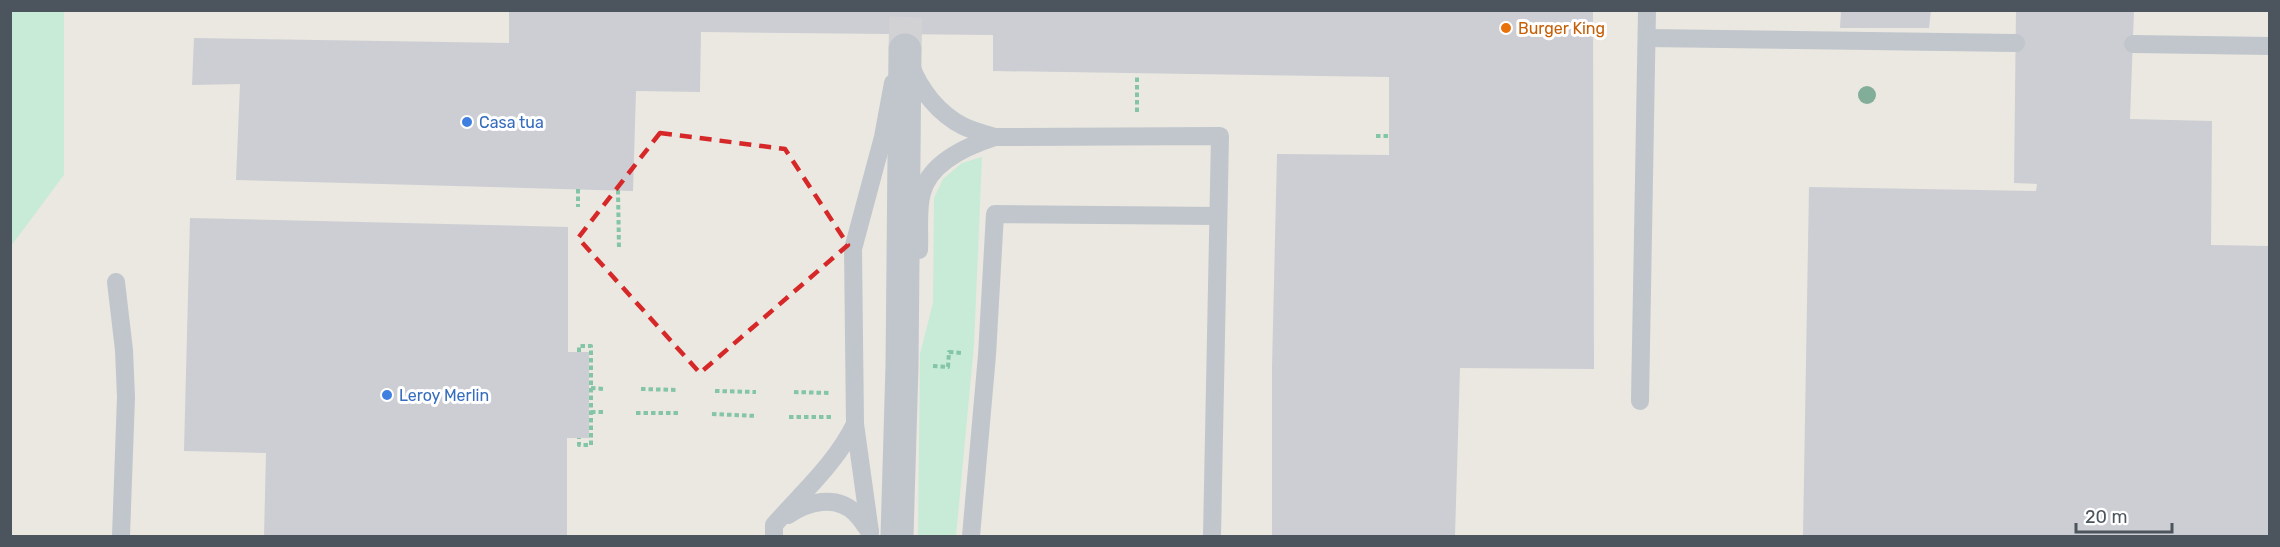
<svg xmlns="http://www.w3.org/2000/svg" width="2280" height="547" viewBox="0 0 2280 547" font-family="Rubik,sans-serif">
	<rect width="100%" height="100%" fill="#f4f2f2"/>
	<path fill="#eae8e0" d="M64,11H2269V536H11L10,246L64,175Z"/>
	<g fill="#c7ebd6">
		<path d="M11,10L64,11V175L11,246Z"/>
		<path d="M982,157L974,345L956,536H918L920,354L933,303L934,198L943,179L962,163Z"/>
	</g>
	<g fill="#cdced4">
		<path d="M509,10H1593L1594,369L1460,368L1455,536H1272V368L1277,154L1389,155V77L993,71V35L701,32L700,92L636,91L633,191L236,180L240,84L192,85L194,38L509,43Z"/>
		<path d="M1841,10H1931L1929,28H1840Z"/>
		<path d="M2016,10H2134L2130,119L2212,121L2211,245L2270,246V536H1803L1809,187L2036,191L2037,184L2014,183Z"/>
		<path d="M190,218L568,227V352H589V438H567V536H264L266,453L184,451Z"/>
	</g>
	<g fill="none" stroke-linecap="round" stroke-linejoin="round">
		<path stroke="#d2d2d4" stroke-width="33" stroke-dasharray="33 16" stroke-linecap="butt" d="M905,50L906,10"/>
		<g stroke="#84c5a7" stroke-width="4" stroke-dasharray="4.5 3" stroke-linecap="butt">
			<path d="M1137,112V75"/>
			<path d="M1376,136H1389"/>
			<path d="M578,189V207"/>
			<path d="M618,190L619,249"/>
			<path d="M579,352V346H591V445H579V438"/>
			<path d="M933,366L948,367L949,352L962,353"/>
			<path d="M591,388L604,389"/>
			<path d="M641,389L678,390"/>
			<path d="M715,391L756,392"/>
			<path d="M794,392L829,393"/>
			<path d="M591,412H604"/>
			<path d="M636,413H680"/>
			<path d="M712,414L757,416"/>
			<path d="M789,417H831"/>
		</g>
		<g stroke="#c0c6cc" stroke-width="18">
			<path d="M1647,38L2016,43"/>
			<path d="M2133,44L2270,46"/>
			<path d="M911,66C920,90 939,114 963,126C973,131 985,134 995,137"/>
			<path d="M919,250C920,232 917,210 922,193C930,162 967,146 995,137L1220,136L1212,536"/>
			<path d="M116,282L124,350L126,397L121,536"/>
			<path d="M1640,401L1647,10"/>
			<path d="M855,424L870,532"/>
			<path d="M788,515C807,502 836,494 855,513C861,518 865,526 870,532"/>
			<path d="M774,536V525C803,492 836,463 855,424L853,249L883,137L893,83"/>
			<path d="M971,536L987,355L995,214L1218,216"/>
		</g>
		<path stroke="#c0c6cc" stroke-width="33" d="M897,536L902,366L905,50"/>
	</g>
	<circle fill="#82ae99" cx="1867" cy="95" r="9"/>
	<path fill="none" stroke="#d62828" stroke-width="4.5" stroke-dasharray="12 8" stroke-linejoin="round" d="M660,133L785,149L848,245L700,373L578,238Z"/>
	<circle fill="#e8710a" stroke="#fff" stroke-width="2" cx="1506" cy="28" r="6"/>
	<g fill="#3f7fe0" stroke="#fff" stroke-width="2">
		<circle cx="467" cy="122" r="6"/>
		<circle cx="387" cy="395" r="6"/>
	</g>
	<g text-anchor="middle" stroke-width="6" stroke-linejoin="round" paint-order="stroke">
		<g font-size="16" fill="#c56008" stroke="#fff" text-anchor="start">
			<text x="1518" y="34">Burger King</text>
		</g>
		<g font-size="16" fill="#366cbe" stroke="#fff" text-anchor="start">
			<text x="479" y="128">Casa tua</text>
			<text x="399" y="401">Leroy Merlin</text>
		</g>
	</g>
	<rect width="2280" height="547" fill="none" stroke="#4c545d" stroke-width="24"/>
	<path d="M2076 523v9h96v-9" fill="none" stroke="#4c545d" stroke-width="3"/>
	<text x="2085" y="523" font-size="18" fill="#4c545d" stroke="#ffffff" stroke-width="4.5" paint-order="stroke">20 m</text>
</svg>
